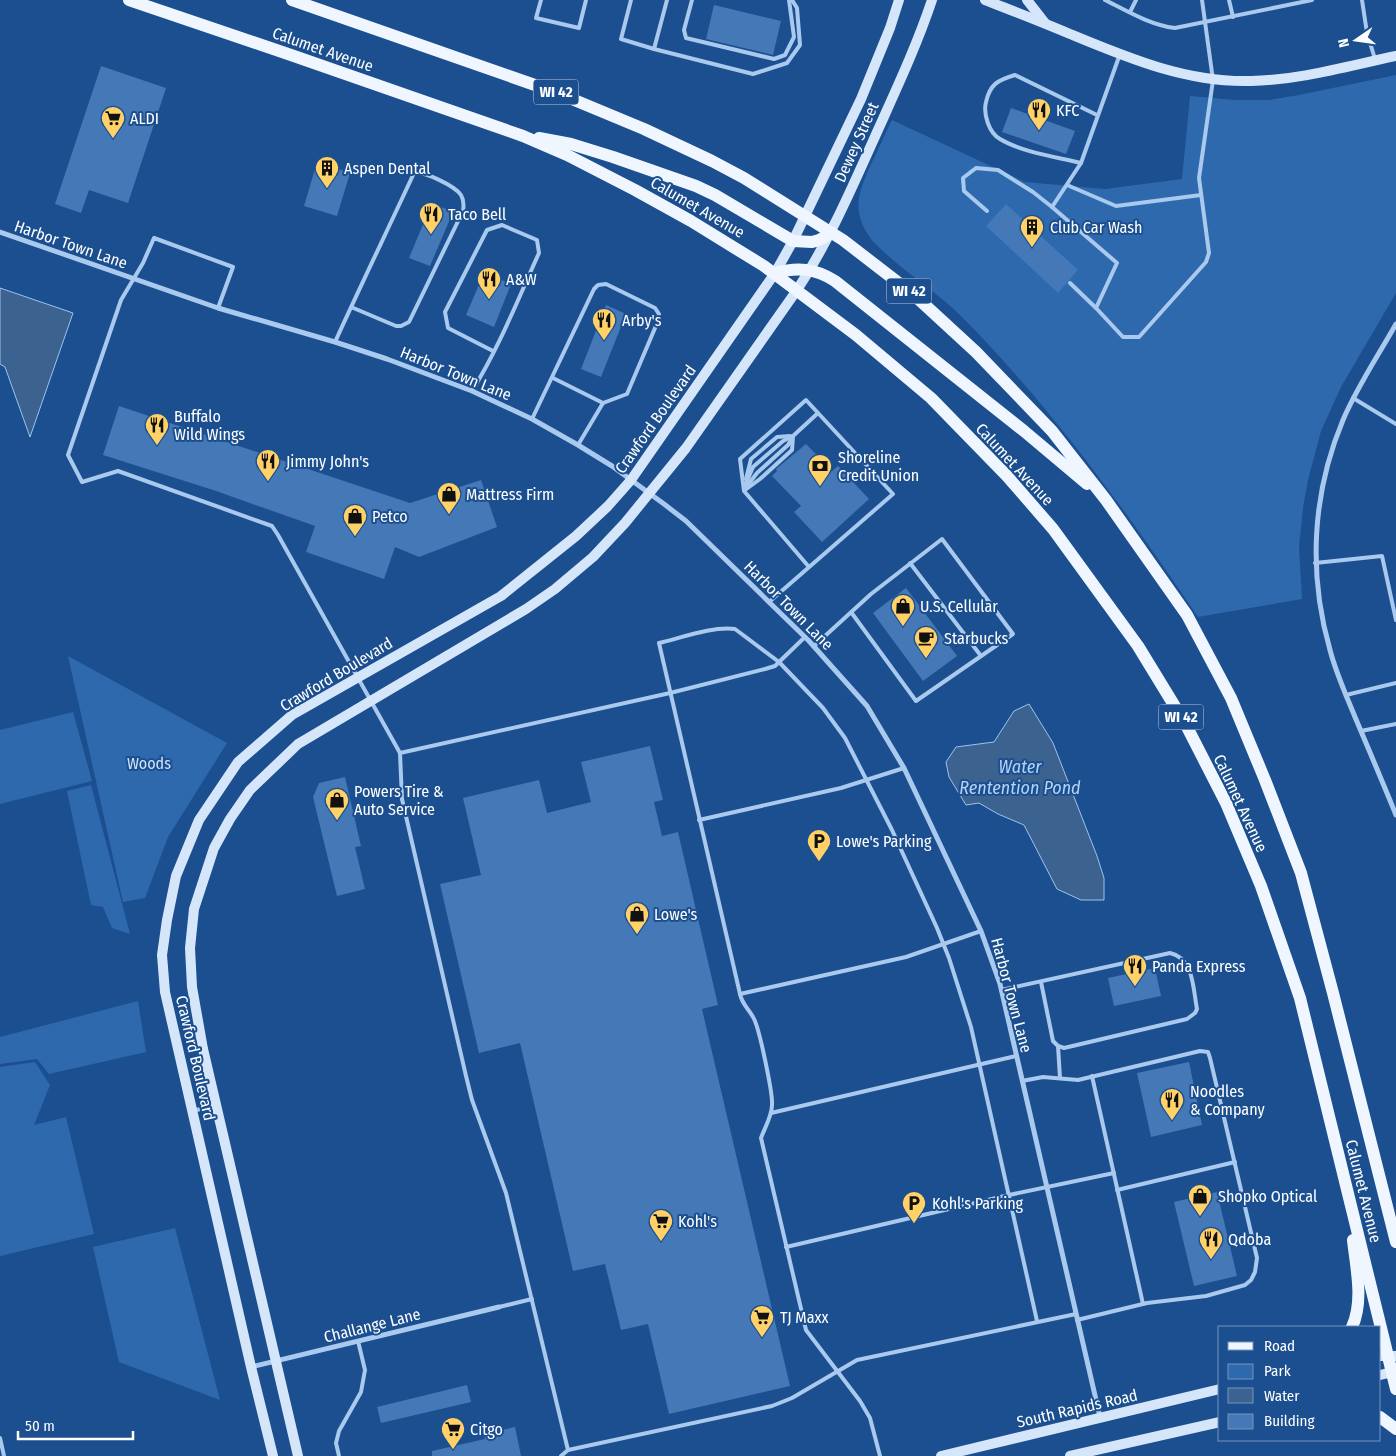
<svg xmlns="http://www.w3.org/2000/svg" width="1396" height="1456" viewBox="0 0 1396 1456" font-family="'Fira Sans Condensed',sans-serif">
	<rect width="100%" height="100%" fill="#1b4f8f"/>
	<g fill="#2e69ad">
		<path d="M1396,75V293L1341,387L1321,431L1308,480L1303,508L1299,547L1302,599L1198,617C1127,512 1052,408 962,317C934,289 897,268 871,239C850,210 859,191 872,162C879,148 885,134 892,120L1025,182L1105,189L1182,179L1190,96L1235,100H1269L1299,95Z"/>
		<path d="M68,656L227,743L168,837L145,898L123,902Z"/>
		<path d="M73,712L92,781L0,804V730Z"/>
		<path d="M91,785L130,934L112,928L103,907L91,905L67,791Z"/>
		<path d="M138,1001L146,1052L49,1074L37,1059L0,1064V1037Z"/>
		<path d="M35,1062L50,1085L34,1125L66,1117L94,1234L0,1256V1067Z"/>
		<path d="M175,1228L220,1400L119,1362L93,1247Z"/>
	</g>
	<g fill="#3c6290" stroke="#9cc4f0">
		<path d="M0,288L73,313L30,437L5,367L0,364Z"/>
		<path d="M1029,704L1053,743L1097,856L1104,878V900H1081L1057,889L1024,825L998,814L979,803L966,805L949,777L946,762L956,747L994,742L1014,711Z"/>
	</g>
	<g fill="#4478b7">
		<path d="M714,5L781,21L773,55L706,39Z"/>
		<path d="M101,66L166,88L128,203L89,190L81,213L55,204Z"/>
		<path d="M1011,108L1075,131L1066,154L1002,132Z"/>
		<path d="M317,162L350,173L337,216L304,206Z"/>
		<path d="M432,203L453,212L430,266L409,258Z"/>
		<path d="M1006,204L1078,270L1058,293L986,226Z"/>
		<path d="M484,273L511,284L494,327L466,315Z"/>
		<path d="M606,305L626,314L601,377L581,369Z"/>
		<path d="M119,406L410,503L481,480L497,527L419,557L395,547L384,579L306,552L315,526L216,491L103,455Z"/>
		<path d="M806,444L832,471L838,466L869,499L822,542L794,512L801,506L772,476L777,471L776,469Z"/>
		<path d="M906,588L957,656L923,681L873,613Z"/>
		<path d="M650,746L663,800L654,802L662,836L678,832L718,1005L702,1009L790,1386L669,1414L648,1324L621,1330L605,1264L573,1271L520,1043L479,1053L440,884L481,875L463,798L539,780L547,813L591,802L581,762Z"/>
		<path d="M345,777L361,846L355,847L365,889L337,896L313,797L319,783Z"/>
		<path d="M1155,968L1161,996L1114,1006L1108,978Z"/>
		<path d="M1189,1062L1202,1125L1151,1137L1137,1073Z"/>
		<path d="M1217,1192L1237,1276L1194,1286L1174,1202Z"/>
		<path d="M467,1385L471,1402L381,1423L377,1407Z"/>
		<path d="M515,1427L521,1456H432V1451L485,1439L484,1434Z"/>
	</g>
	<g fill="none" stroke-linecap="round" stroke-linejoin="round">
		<g stroke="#a9c9ee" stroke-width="4">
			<path d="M541,0L536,18L579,28L586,0"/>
			<path d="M631,0L621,39L654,49L667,0"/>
			<path d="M692,0L684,30L686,38L774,59L785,55L794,37L789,0"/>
			<path d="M1105,0C1127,11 1150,25 1175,28L1312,0"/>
			<path d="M1229,0L1233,17"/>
			<path d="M1362,0L1367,33L1375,59"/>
			<path d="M1130,12L1136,0"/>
			<path d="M654,49L753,74L787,63L800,45L797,8L792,0"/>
			<path d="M1120,54L1081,163L1052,207L1117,263L1096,308L1123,337H1139L1206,262L1209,253L1199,178L1213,80L1202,0"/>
			<path d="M1081,163C1057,157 1021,152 1000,139C989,133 983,114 986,102C990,84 998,80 1015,75L1097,115"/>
			<path d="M1067,185L1116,206L1201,195"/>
			<path d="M987,211L964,191L963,178L976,168L998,170L1033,192L1052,207"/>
			<path d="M1070,283L1096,308"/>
			<path d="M218,308L233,267L154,238L143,263L121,300L68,455L82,482L118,471L272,526L278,535L400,753L402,799L466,1076L472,1100L506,1193L568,1450"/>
			<path d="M335,342C361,285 388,229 414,173C424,171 455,186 461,195C464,200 464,205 463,211L409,322L401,326H396L351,307"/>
			<path d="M553,378L603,403"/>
			<path d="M472,391C499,348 518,299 539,253L537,240L502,225L487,230L445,312L448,328L493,351"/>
			<path d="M1353,398L1396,424"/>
			<path d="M532,419L594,289L598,285L606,284L655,308L659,314L658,321L627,394L603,403L578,445"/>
			<path d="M746,479L751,459L777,437L790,436"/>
			<path d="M747,486L757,473L788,445L792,438"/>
			<path d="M744,488L753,467L783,441L793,436L818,413"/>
			<path d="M745,490L760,479L792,450L793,436"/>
			<path d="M910,563L981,656"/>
			<path d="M1315,563L1382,556L1396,620"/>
			<path d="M769,602L893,494L806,400L740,459L744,491L809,567"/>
			<path d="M814,646L871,594L942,539L1013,634L916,701L851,612"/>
			<path d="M1346,695L1396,683"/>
			<path d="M1361,731L1396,724"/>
			<path d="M400,753L670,693L765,669L775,666L779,662L805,637"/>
			<path d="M699,820L841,788L904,768"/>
			<path d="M1001,990L1170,953C1194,958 1193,989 1197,1009L1195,1013L1187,1019L1064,1048L1058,1046L1053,1041L1041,982"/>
			<path d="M740,994L906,957L981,931"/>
			<path d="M1058,1046L1060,1078"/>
			<path d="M1092,1076L1143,1304"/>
			<path d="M1022,1081L1043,1077L1078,1080L1200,1051L1208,1052L1210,1058L1257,1258L1255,1272L1251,1280L1245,1285L1206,1296L1147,1303L1077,1320"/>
			<path d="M192,1111L214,1106"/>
			<path d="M771,1113L1016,1056"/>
			<path d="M1117,1190L1235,1162"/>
			<path d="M786,1247L1009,1195L1114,1173"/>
			<path d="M499,1307L532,1299"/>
			<path d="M0,1438L4,1456"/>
			<path d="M339,1456L336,1443L339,1431L361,1392L365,1370L358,1341"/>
			<path d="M561,1456L568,1450L772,1406L792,1398L857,1360L1076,1314"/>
			<path d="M880,1456L870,1418L860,1401L806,1330L761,1138C765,1127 772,1116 772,1105C773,1094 759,1026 753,1017C748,1008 742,1004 740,994L659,643C681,638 712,626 735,629L779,662L823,708L845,738L892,830L937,928L949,958L971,1027L1037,1321"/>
		</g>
		<g stroke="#a9c9ee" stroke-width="5">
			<path d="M0,232L218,308L335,342L387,359L472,391L532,419L578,445L612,466L664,504L686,521L809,641L867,706L904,768L981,931L1000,984L1100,1417"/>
			<path d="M1396,324C1378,356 1357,387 1343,420C1312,494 1308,573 1330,650C1336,673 1346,695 1355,717C1369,750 1383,783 1396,815"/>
			<path d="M251,1367L499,1307"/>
		</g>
		<g stroke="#d6e6fa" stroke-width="10">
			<path d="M985,0C1013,11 1042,22 1070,34C1128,58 1187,83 1251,81C1300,80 1348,66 1396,56"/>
			<path d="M1027,0L1045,23"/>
			<path d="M1380,1356H1396"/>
			<path d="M1380,1375L1396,1371"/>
			<path d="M273,1456L251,1367L165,992L162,955L167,920L176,876L199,820L238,762L292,715L501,596L576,536L608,506L631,480L775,273L793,241L861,99L890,28L899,0"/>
			<path d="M298,1456L203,1049L192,987L190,948L194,909L214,848L230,819L250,790L298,744L526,609L555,589L593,557L625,523L686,448L797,290C828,243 850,192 873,141C894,94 916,48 932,0"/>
			<path d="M941,1456L1220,1389"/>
			<path d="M1070,1456L1220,1422"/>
		</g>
		<g stroke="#f0f6ff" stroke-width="12">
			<path d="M129,0L291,55L523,136L567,155L635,190L691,221L764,266L856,335L931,398L1007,476L1053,529L1138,646L1185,723L1226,803L1261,886L1300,998L1396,1389"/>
			<path d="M292,0L555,92L644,129L712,161L744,178L843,240L913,294L976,352L1052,431L1106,500L1187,615L1231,698L1265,780L1301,873L1333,993L1396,1242"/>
			<path d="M539,138L571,144L613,157L696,186L715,195L793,241L812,242L819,240L832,233"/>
			<path d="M775,273C797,267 815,268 835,281L1024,431L1087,484"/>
			<path d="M1352,1327C1364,1301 1356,1268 1353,1240"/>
			<path d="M1380,1417L1396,1429"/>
		</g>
	</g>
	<defs>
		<g id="restaurant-pin" transform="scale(1.25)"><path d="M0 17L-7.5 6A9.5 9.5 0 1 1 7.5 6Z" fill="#ffd166" stroke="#1b4f8f"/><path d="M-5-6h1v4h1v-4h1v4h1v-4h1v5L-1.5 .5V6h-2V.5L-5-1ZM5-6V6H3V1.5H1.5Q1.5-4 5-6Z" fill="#111"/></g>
		<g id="supermarket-pin" transform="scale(1.25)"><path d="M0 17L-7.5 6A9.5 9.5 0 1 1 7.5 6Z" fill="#ffd166" stroke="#1b4f8f"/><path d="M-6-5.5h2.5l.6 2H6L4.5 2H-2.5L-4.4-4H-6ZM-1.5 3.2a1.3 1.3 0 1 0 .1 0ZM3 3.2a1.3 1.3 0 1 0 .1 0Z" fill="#111"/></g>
		<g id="building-pin" transform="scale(1.25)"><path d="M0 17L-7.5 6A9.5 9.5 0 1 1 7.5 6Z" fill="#ffd166" stroke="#1b4f8f"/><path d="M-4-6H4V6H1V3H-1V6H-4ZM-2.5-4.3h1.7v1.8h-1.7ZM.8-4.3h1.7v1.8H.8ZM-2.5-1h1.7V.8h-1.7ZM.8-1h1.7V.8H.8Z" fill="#111"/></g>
		<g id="bank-pin" transform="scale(1.25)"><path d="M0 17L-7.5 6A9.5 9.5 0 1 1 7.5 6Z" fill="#ffd166" stroke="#1b4f8f"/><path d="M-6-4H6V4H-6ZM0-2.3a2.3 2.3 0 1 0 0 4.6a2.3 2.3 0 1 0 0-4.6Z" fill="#111"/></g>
		<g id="shop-pin" transform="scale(1.25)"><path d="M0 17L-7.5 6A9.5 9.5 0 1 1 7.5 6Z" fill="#ffd166" stroke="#1b4f8f"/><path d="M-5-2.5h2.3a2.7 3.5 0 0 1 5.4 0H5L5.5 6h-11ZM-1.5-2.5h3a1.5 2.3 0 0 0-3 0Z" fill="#111"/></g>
		<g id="cafe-pin" transform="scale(1.25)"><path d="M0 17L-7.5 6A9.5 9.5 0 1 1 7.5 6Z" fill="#ffd166" stroke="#1b4f8f"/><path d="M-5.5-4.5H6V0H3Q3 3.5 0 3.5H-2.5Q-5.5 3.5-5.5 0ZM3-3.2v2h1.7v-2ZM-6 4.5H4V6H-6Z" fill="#111"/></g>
		<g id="parking-pin" transform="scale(1.25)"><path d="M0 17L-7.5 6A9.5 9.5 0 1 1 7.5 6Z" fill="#ffd166" stroke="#1b4f8f"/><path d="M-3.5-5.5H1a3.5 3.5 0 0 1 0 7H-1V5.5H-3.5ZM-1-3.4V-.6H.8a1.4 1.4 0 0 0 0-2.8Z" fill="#111"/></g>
	</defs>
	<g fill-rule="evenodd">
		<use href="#restaurant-pin" x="1039" y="110"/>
		<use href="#supermarket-pin" x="113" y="118"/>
		<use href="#building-pin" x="327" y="168"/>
		<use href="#restaurant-pin" x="431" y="214"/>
		<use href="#building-pin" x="1032" y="227"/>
		<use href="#restaurant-pin" x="489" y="279"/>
		<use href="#restaurant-pin" x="604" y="320"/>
		<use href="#restaurant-pin" x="157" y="425"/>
		<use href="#restaurant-pin" x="268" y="461"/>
		<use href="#bank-pin" x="820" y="466"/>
		<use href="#shop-pin" x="449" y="494"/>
		<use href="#shop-pin" x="355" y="516"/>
		<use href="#shop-pin" x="903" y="606"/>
		<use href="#cafe-pin" x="926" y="638"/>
		<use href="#shop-pin" x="337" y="800"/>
		<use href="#parking-pin" x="819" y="841"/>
		<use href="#shop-pin" x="637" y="914"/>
		<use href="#restaurant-pin" x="1135" y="966"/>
		<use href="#restaurant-pin" x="1172" y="1100"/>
		<use href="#shop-pin" x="1200" y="1196"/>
		<use href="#parking-pin" x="914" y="1203"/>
		<use href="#supermarket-pin" x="661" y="1221"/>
		<use href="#restaurant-pin" x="1211" y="1239"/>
		<use href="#supermarket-pin" x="762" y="1317"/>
		<use href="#supermarket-pin" x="453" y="1429"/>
	</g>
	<g text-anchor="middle" stroke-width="4" stroke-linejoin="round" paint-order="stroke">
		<g fill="#1b4f8f" stroke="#bbcadd" stroke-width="1">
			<rect x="533.5" y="79.5" width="45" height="25" rx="4"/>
			<rect x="886.5" y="278.5" width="45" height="25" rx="4"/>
			<rect x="1158.5" y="704.5" width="45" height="25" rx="4"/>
		</g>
		<g font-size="15" font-weight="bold" fill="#fff">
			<text x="556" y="97">WI 42</text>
			<text x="909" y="296">WI 42</text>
			<text x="1181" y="722">WI 42</text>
		</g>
		<g font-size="16" fill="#fff" stroke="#1b4f8f">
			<text transform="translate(323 49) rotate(19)" y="6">Calumet Avenue</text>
			<text transform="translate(856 142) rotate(-66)" y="6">Dewey Street</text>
			<text transform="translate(698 207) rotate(30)" y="6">Calumet Avenue</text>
			<text transform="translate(71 244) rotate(19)" y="6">Harbor Town Lane</text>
			<text transform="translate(456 373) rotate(22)" y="6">Harbor Town Lane</text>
			<text transform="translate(655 419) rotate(-55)" y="6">Crawford Boulevard</text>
			<text transform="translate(1015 464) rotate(47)" y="6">Calumet Avenue</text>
			<text transform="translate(789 605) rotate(45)" y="6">Harbor Town Lane</text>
			<text transform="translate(336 674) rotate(-31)" y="6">Crawford Boulevard</text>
			<text transform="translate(1241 803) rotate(65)" y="6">Calumet Avenue</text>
			<text transform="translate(1012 995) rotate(75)" y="6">Harbor Town Lane</text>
			<text transform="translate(196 1058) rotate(77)" y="6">Crawford Boulevard</text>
			<text transform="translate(1364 1191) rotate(76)" y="6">Calumet Avenue</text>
			<text transform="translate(372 1325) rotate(-14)" y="6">Challange Lane</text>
			<text transform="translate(1077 1408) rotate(-13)" y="6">South Rapids Road</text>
		</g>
		<g font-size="16" fill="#fff" stroke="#1b4f8f" text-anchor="start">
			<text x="1056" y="116">KFC</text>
			<text x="130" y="124">ALDI</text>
			<text x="344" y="174">Aspen Dental</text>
			<text x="448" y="220">Taco Bell</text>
			<text x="1050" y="233">Club Car Wash</text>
			<text x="506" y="285">A&amp;W</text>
			<text x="622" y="326">Arby's</text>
			<text x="174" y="422">Buffalo<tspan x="174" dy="18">Wild Wings</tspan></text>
			<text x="838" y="463">Shoreline<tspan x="838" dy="18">Credit Union</tspan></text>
			<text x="286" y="467">Jimmy John's</text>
			<text x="466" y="500">Mattress Firm</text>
			<text x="372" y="522">Petco</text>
			<text x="920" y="612">U.S. Cellular</text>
			<text x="944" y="644">Starbucks</text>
			<text x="354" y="797">Powers Tire &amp;<tspan x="354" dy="18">Auto Service</tspan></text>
			<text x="836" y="847">Lowe's Parking</text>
			<text x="654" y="920">Lowe's</text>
			<text x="1152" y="972">Panda Express</text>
			<text x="1190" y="1097">Noodles<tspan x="1190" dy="18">&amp; Company</tspan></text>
			<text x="1218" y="1202">Shopko Optical</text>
			<text x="932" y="1209">Kohl's Parking</text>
			<text x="678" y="1227">Kohl's</text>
			<text x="1228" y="1245">Qdoba</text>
			<text x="780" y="1323">TJ Maxx</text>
			<text x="470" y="1435">Citgo</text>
		</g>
		<g font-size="16" fill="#cfe3fa" stroke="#1b4f8f">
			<text x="149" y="769">Woods</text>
		</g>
		<g font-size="18" font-style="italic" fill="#b5d3f5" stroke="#1b4f8f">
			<text x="1020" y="773">Water<tspan x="1020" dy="21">Rentention Pond</tspan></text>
		</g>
	</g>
	<rect x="1218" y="1326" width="162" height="115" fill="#1b4f8f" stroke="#7695bc"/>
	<rect x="1228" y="1342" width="25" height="8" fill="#f0f6ff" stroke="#7695bc"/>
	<text x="1264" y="1351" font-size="15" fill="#ffffff">Road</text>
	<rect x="1228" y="1364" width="25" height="15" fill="#2e69ad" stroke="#7695bc"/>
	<text x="1264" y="1376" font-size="15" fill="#ffffff">Park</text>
	<rect x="1228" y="1388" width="25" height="15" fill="#3c6290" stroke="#7695bc"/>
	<text x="1264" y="1401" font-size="15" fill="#ffffff">Water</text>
	<rect x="1228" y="1414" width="25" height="15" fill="#4478b7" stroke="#7695bc"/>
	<text x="1264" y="1426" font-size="15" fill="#ffffff">Building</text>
	<g transform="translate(1356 40) rotate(257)" stroke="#1b4f8f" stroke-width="4" paint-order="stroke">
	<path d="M0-4L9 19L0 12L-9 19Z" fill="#ffffff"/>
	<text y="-8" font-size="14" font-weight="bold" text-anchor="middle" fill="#ffffff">N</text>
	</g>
	<path d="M18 1431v8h115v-8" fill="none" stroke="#ffffff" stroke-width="2.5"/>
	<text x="25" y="1431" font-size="15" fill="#ffffff" stroke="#1b4f8f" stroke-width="4" paint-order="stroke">50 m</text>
</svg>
